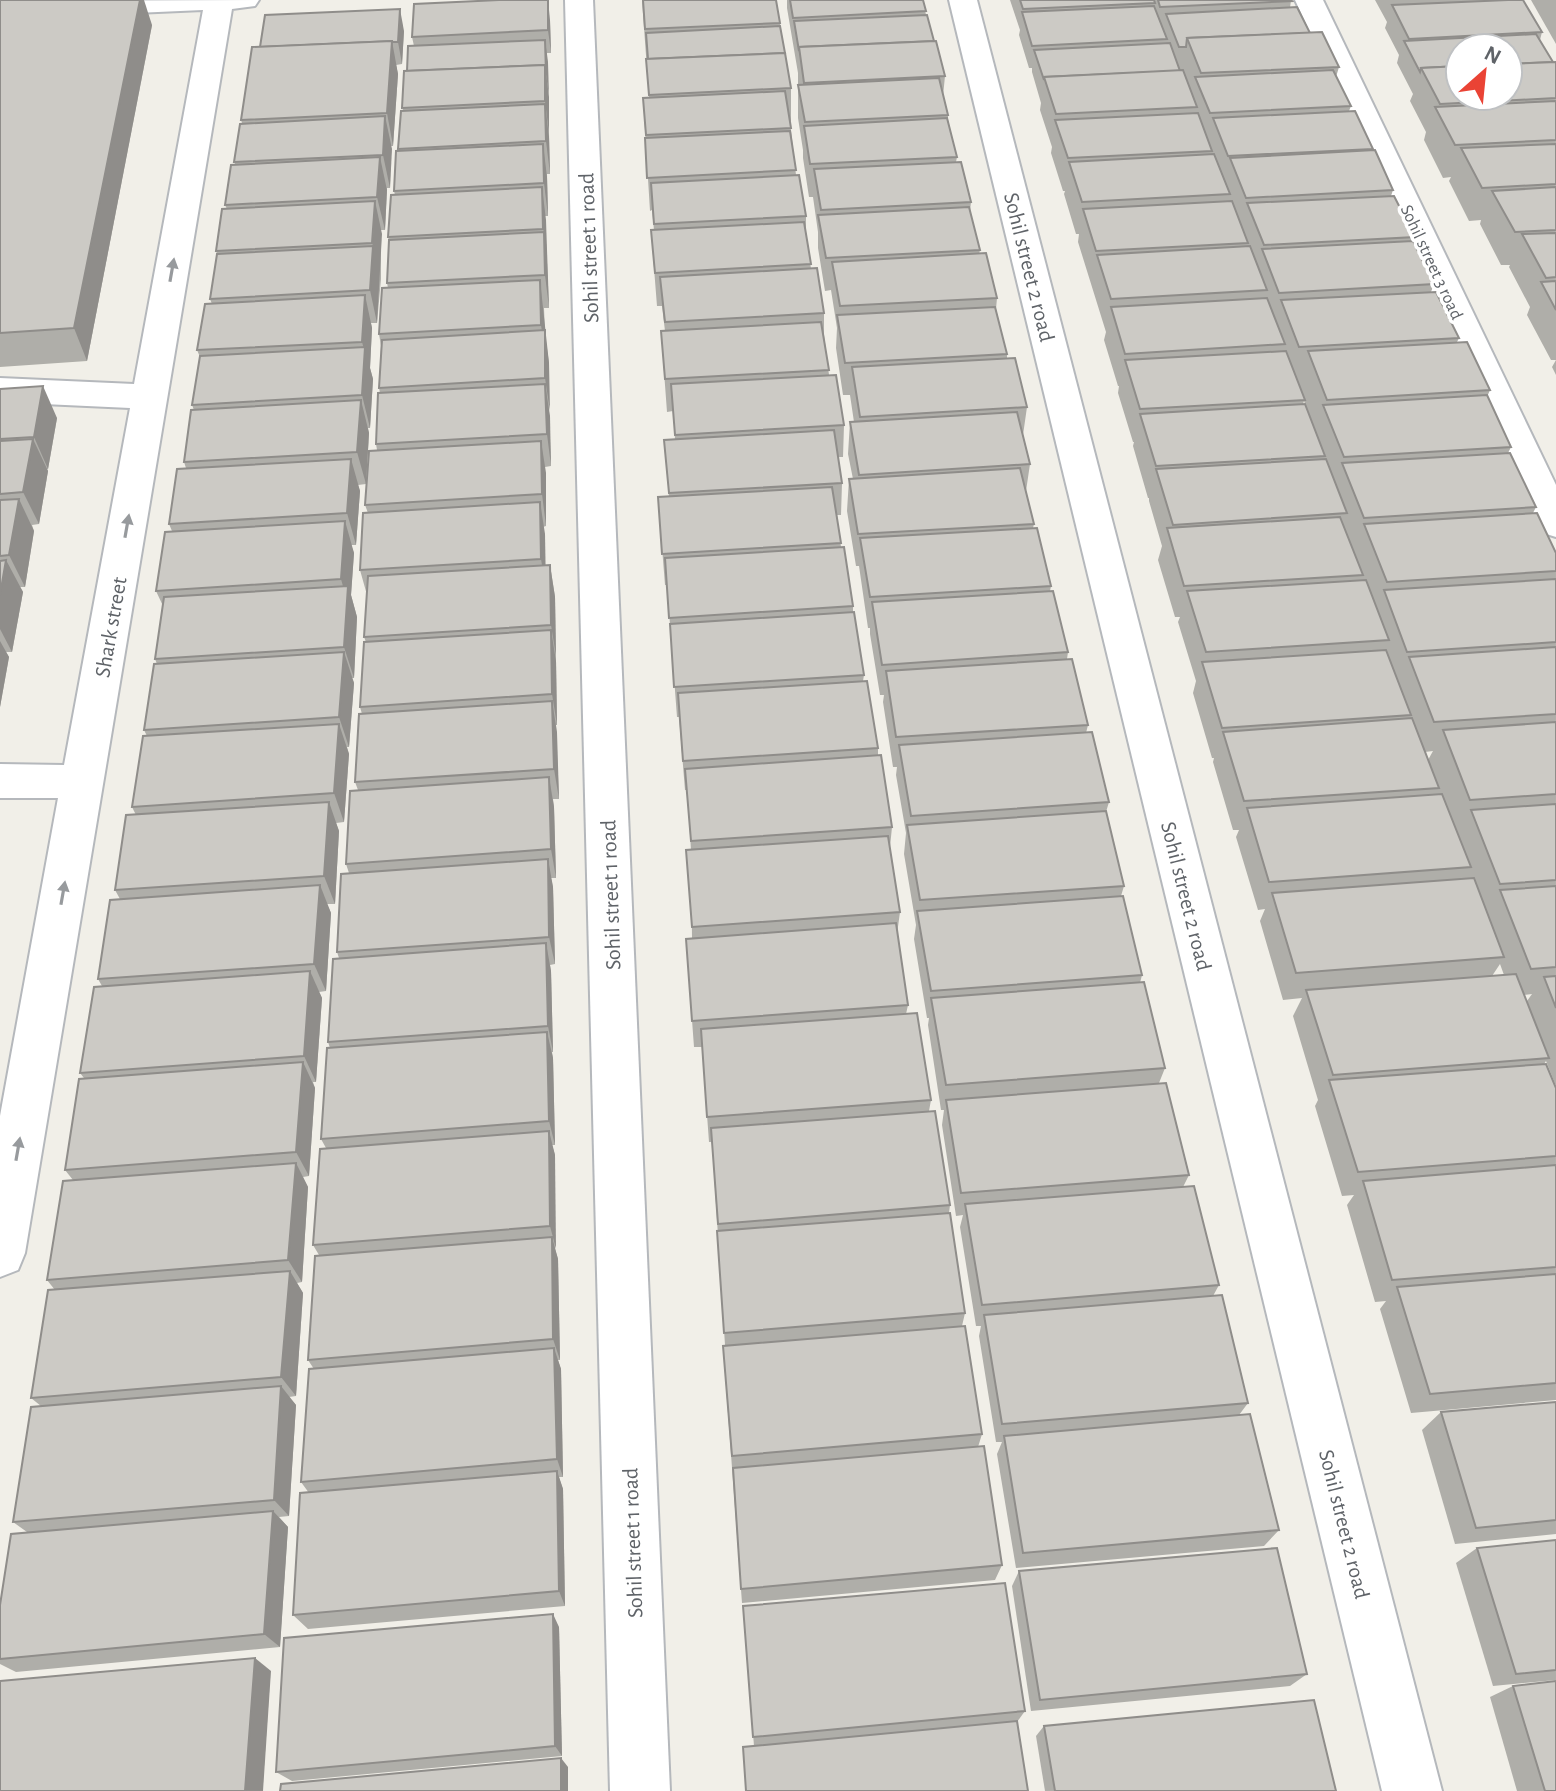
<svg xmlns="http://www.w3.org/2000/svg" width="1556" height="1791" viewBox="0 0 1556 1791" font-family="'Alegreya Sans',sans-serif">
	<rect width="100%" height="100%" fill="#f1efe8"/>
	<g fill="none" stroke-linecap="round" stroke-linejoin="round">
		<g stroke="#b5b8bc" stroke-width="4">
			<g id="minor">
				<path d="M259,0L255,6L232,9L25,1253L18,1270L0,1277V1116L58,798H0V764L64,765L130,408L0,402V378L134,384L203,10L0,19V1Z"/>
				<path d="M565,0H593L670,1791H610Z"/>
				<path d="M949,0H977L1442,1791H1382Z"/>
				<path d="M1295,0H1323L1556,485V537L1543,533L1537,524Z"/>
			</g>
		</g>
		<use href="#minor" fill="#fff" fill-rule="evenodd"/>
	</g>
	<g fill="#afaea9" fill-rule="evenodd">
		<path d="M0,0L152,25L87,361L0,367Z"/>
		<path d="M642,0L780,23L791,88V121H790L796,175L806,216V232L811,269L824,313V335L829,375L844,425L843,457H838L842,483L841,515H837L841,547L853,606V612L864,675L863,681L878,748V756L892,827L890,847L900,912L897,934L908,1005L906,1014L931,1100L929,1111L950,1205L949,1213L965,1313L962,1326L982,1434L978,1447L1002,1565L995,1580L742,1603L723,1346L725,1345L712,1142H709L702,1047H694L686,939L692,938L691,850L687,790H685L679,717H677L667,585H665L658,497H669L664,440L675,439L673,411L667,412L661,331H665L662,306H657L651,230H654L652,210L650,211L643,98L649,97Z"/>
		<path d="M787,0H923L926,15L945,76L943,96L948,115V120L957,157L956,162L971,202L970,211L980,250L979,254L997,298L996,309L1007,354V359L1027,407L1023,435L1030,464L1026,491L1034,524L1033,528L1051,586L1050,591L1068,652L1067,659L1088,725L1086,733L1109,802L1106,812L1124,886L1121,896L1142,975L1140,983L1165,1068L1159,1083L1189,1175L1183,1187L1219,1285L1213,1296L1248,1403L1239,1415L1279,1530L1264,1546L1016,1568L997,1454L1002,1442H996L979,1336L981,1326H976L960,1227L963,1215L956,1216L942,1125L944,1110H941L928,1025L929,1018H927L914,939L916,925L904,854L906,833L896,775L897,767H893L883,702L884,695H880L870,634V628H868L859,566H856L847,511L849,479H853L848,454L850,422H854L850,395H843L836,348L837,328L831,290L825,291L818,248V232L813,197H809L803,158V150L798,118V73L787,8Z"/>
		<path d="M1010,0H1291L1290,8L1339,67L1336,77L1351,106L1349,111L1373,149L1372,150L1393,190L1391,196L1415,237L1413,241L1434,284L1431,292L1459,338L1457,342L1490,390L1487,397L1511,447L1508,453L1536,507L1533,513L1556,571V1086L1546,1061L1544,1064L1556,1088V1400L1411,1413L1380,1309L1386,1301L1375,1302L1347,1205L1354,1195L1342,1196L1315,1106L1318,1100L1293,1016L1302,998L1283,1000L1260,921L1265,909L1258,910L1236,837L1239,830H1233L1213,762L1214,758H1212L1193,693L1196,681L1178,622L1180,617H1175L1158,560L1162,546L1149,501V498H1148L1133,446L1134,442H1133L1118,393L1119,386H1118L1104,340L1106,332L1078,242L1079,234H1076L1064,194L1065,191H1063L1051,153L1052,147L1040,110L1041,103L1032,72V68H1029L1019,35L1020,30ZM1304,401L1315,429V430L1303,404ZM1433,751L1428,760L1425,752ZM1500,964L1504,975L1492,976ZM1532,994L1527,1001L1524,995Z"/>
		<path d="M1375,0H1523L1542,32L1540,40L1553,62H1556V375L1552,367L1556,360H1551L1527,315L1530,307L1509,267L1510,265H1501L1480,224L1481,220L1469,221L1449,181L1451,177L1443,178L1424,140L1426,132L1410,101L1413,94L1397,63L1399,55L1385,28L1387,22Z"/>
		<path d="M1531,0H1556V44Z"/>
		<path d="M550,20L551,53H547L550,174H547L548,216H545L549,308H544L545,334L549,363V411L551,466L545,467L546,526L543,527L545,566L550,565L555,597L557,725H556L559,799H553L554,807L556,878H551L553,887L555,964L550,965L551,971L553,1052H552L553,1058L555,1145H552L555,1155V1249L558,1259L560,1360H558L561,1369L563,1477H559L563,1489L565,1606L308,1629L293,1615L309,1493L301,1482L314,1369L308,1360L319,1255L313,1245L326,1148L321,1139L330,1048L328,1042L339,958L337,952L349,873L346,864L358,790L355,782L362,714L360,707L366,642L364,637L367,595L360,570L368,513L365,505L377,450L376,444L380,393L379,388L381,346L379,334L388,288L387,283L389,241L388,237L395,195L394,191L407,71L414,46L412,37Z"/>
		<path d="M404,31L402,64L396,65L398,74L393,146H391L390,188H387L385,230H381V279L377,323H371L372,328L370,368L373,379L370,428H368L369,433L366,484L358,485L360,491L356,545H351L354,553L351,595L357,617L354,678H352L354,683L349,747H347L349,754L344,822L336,823L339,831L335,904H327L331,913L326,991L319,992L322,998L316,1082H313L315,1088L309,1176L303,1177L308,1187L302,1282L297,1283L303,1293L296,1396L289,1397L296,1405L289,1516L279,1517L288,1527L280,1647L16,1672L0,1664V1605L27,1532L13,1522L41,1406L31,1398L55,1290L47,1280L73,1180L65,1170L84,1078L80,1073L102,986L98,979L120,899L115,890L136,815L132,807L147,736L144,730L157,664L155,659L163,606L156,591L172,531L169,524L186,468L184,462L194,410L192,405L200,357L197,350L212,304L210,299L217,254L216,251L227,209L225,205L235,164L234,162L242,123L241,120Z"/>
		<path d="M0,389L57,418L48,469H47L48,471L39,524L32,525L34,531L25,587H20L23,592L12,652H6L9,657L0,707Z"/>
		<path d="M1556,1402V1534L1455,1544L1422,1430L1441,1412Z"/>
		<path d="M1556,1540V1680L1493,1686L1456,1563L1477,1548Z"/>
		<path d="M1019,1571L1307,1674L1290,1686L1031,1711L1012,1586Z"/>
		<path d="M743,1606L1025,1711L1017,1722L754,1746Z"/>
		<path d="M559,1627L562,1756L292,1781L276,1772Z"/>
		<path d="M1513,1686L1556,1791H1517L1490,1697Z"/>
		<path d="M1044,1726L1336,1791H1045L1036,1736Z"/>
	</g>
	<g fill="#8f8d8a">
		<path d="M140,0H144L152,25L87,361L74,328Z"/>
		<path d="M548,0L550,20L551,53L548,30Z"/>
		<path d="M400,9L404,31L402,64L398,42Z"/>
		<path d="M545,40L548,62L549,96L546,74Z"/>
		<path d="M392,41L398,74L393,146L387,113Z"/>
		<path d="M545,65L549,97V133L545,101Z"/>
		<path d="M545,104L549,137L550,174L546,141Z"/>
		<path d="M385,116L392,149L390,188L383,155Z"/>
		<path d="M543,144L547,177L548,216L544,183Z"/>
		<path d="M380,157L387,190L385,230L377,197Z"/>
		<path d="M542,187L546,220L549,308L545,275Z"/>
		<path d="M375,201L382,234L377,323L370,290Z"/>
		<path d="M540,280L549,363L550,411L545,378V353L541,325Z"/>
		<path d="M365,295L372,328L370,368L373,379L370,428L362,395L365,353L362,342Z"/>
		<path d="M545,384L550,416L551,466L547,434Z"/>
		<path d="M43,386L57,418L48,469L34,437Z"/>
		<path d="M361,400L369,433L366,484L357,452Z"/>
		<path d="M33,439L48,471L39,524L23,492Z"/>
		<path d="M541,441L546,473V526L542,494Z"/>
		<path d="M351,459L360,491L356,545L347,513Z"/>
		<path d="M19,499L34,531L25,587L9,555Z"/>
		<path d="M540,502L545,534L546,590L541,559Z"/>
		<path d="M345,521L354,553L351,595L357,617L354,678L344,647L347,601L341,579Z"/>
		<path d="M6,560L23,592L12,652L0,629V595Z"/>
		<path d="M550,565L555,597L556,656L551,625Z"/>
		<path d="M551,630L556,661L557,725L552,694Z"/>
		<path d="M0,641L9,657L0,707Z"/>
		<path d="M344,652L354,683L349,747L339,717Z"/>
		<path d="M552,701L557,732L559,799L554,769Z"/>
		<path d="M339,724L349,754L344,822L334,793Z"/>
		<path d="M549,777L554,807L556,878L551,849Z"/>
		<path d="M329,802L339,831L335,904L324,876Z"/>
		<path d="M548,859L553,887L555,964L549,937Z"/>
		<path d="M320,885L331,913L326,991L314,964Z"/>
		<path d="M546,943L551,971L553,1052L548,1026Z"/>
		<path d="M310,971L322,998L316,1082L304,1056Z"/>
		<path d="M547,1032L553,1058L555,1145L549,1121Z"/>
		<path d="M303,1062L315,1088L309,1176L296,1152Z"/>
		<path d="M549,1131L555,1155L556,1249L550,1226Z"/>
		<path d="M296,1163L308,1187L302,1282L288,1260Z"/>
		<path d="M552,1237L558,1259L560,1360L553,1339Z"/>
		<path d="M290,1271L303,1293L296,1396L281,1377Z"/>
		<path d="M554,1348L561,1369L563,1477L557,1459Z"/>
		<path d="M281,1386L296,1405L289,1516L274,1500Z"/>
		<path d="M557,1471L563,1489L565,1606L559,1591Z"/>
		<path d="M273,1511L288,1527L280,1647L264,1634Z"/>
		<path d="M553,1614L559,1627L562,1756L555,1746Z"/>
		<path d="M255,1658L271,1671L263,1791H245Z"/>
		<path d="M561,1758L568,1767V1791H561Z"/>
	</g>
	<g fill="#cccac5" stroke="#8f8d8a" stroke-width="2">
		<path d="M0,0H140L74,328L0,333Z"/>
		<path d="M499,0H548V30L412,37L414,4Z"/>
		<path d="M643,0H776L780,23L645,29Z"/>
		<path d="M790,0H923L926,11L793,18Z"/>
		<path d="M1020,0H1154L1155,3L1023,9Z"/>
		<path d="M1158,0H1291L1292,1L1160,7Z"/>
		<path d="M1508,0H1523L1542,32L1409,39L1392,5Z"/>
		<path d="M1154,6L1167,39L1032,46L1022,12Z"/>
		<path d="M1297,7L1310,33L1187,38L1186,47H1179L1166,14Z"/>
		<path d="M400,9L398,42H392V41L260,47L265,15Z"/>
		<path d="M927,15L934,41L799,47V51L794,21Z"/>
		<path d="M780,26L785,53L648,59L646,33Z"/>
		<path d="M1322,32L1339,67L1201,73L1187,38Z"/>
		<path d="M1536,34L1553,62L1508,64V48H1460V66L1421,68L1420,72L1404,41Z"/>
		<path d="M545,40L546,74L545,65L407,71L408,46Z"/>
		<path d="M392,41L387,113L241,120L252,47Z"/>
		<path d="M936,41L945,76L804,83L799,47Z"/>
		<path d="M1170,43L1180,71L1044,77V80L1034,50Z"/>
		<path d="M785,53L791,88L649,95L646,59Z"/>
		<path d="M1556,62V98L1440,104L1421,68L1460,66V96H1508V64Z"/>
		<path d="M545,65V101L402,108L404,71Z"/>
		<path d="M1183,70L1197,107L1056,114L1044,77Z"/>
		<path d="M1333,70L1351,106L1210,113L1195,77Z"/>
		<path d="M939,78L948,115L805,122L798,85Z"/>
		<path d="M785,91L791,128L646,135L643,98Z"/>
		<path d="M1556,101V140L1455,145L1435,107Z"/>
		<path d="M545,104L546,141L398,149L401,111Z"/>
		<path d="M1355,111L1373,149L1228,156L1213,118Z"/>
		<path d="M1198,113L1212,151L1068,158L1055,120Z"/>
		<path d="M385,116L383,155L234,162L240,124Z"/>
		<path d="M947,118L957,157L810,164L804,126Z"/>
		<path d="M790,131L796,170L647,178L645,138Z"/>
		<path d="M543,144L544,183L394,191L396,151Z"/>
		<path d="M1556,144V184L1482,188L1461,148Z"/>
		<path d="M1375,150L1393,190L1246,198L1230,158Z"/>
		<path d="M1214,154L1230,194L1082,202L1069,162Z"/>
		<path d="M380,157L377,197L225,205L231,165Z"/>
		<path d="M961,162L971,202L821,210L814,169Z"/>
		<path d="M799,175L806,216L654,224L651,183Z"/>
		<path d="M542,187L543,229L388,237L391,195Z"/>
		<path d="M1556,187V230L1515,232L1492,191Z"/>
		<path d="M1394,196L1415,237L1264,245L1247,203Z"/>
		<path d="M375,201L372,243L216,251L222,209Z"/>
		<path d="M1232,201L1248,243L1096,251L1083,209Z"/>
		<path d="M969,207L980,250L826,258L818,215Z"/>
		<path d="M804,222L811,264L655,273L651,230Z"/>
		<path d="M544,232L545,275L387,283L389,240Z"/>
		<path d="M1556,233V277L1546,278L1522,234Z"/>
		<path d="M1413,241L1434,284L1279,293L1262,249Z"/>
		<path d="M373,246L370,290L210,299L217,254Z"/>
		<path d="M1250,246L1267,290L1111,299L1097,255Z"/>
		<path d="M986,253L997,298L840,306L832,262Z"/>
		<path d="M817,268L824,313L665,322L660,277Z"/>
		<path d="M540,280L541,325L379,334L382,288Z"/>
		<path d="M1556,281V310L1541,282Z"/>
		<path d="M1436,292L1459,338L1299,347L1281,300Z"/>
		<path d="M365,295L362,342L197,350L205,304Z"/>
		<path d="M1267,298L1285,344L1125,354L1111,307Z"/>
		<path d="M995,307L1007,354L845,363L837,315Z"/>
		<path d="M821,322L829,370L665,379L661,331Z"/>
		<path d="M545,330V378L379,388L382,340Z"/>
		<path d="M1467,342L1490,390L1327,400L1308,351Z"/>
		<path d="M365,347L362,395L192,405L200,356Z"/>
		<path d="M1286,351L1305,400L1140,409L1125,360Z"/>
		<path d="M1015,358L1027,407L860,417L852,367Z"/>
		<path d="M836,375L844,425L675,435L671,384Z"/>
		<path d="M545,384L547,434L376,444L378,393Z"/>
		<path d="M43,386L34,437L0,439V389Z"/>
		<path d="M1487,395L1511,447L1344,457L1323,405Z"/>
		<path d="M361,400L357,452L184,462L191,410Z"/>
		<path d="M1305,404L1325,456L1156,466L1140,414Z"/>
		<path d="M1017,412L1030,464L859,475L850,422Z"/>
		<path d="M834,430L842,483L669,493L664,440Z"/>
		<path d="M33,439L23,492L0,494V441Z"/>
		<path d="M541,441L542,494L365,505L369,451Z"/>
		<path d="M1510,453L1536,507L1364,518L1342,463Z"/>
		<path d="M351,459L347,513L169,524L177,469Z"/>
		<path d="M1326,459L1347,513L1173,525L1156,469Z"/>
		<path d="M1020,468L1034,524L858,534L849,479Z"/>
		<path d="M832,487L841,543L662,554L658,497Z"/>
		<path d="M19,499L9,555L0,556V500Z"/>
		<path d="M540,502L541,559L360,570L363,513Z"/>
		<path d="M1537,513L1556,553V571L1387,582L1364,524Z"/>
		<path d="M1340,517L1363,575L1184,586L1167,528Z"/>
		<path d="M345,521L341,579L156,591L165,532Z"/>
		<path d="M1037,528L1051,586L870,597L860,538Z"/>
		<path d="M844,547L853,606L669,618L665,558Z"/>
		<path d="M6,560L0,595V561Z"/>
		<path d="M550,565L551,625L364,637L368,576Z"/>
		<path d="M1556,579V642L1407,652L1384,590Z"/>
		<path d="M1366,580L1389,640L1206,652L1187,591Z"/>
		<path d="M348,586L344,647L155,659L164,597Z"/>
		<path d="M1053,591L1068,652L882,665L872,602Z"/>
		<path d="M854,612L864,675L674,687L670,624Z"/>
		<path d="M551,630L552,694L360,707L364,642Z"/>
		<path d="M1556,647V714L1434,722L1409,657Z"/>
		<path d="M1386,650L1411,715L1222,728L1202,662Z"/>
		<path d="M344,652L339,717L144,730L154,664Z"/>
		<path d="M1072,659L1088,725L896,737L886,671Z"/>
		<path d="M867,681L878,748L683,761L678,693Z"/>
		<path d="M552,701L554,769L355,782L359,714Z"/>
		<path d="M1412,718L1439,788L1244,801L1223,732Z"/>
		<path d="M1556,722V794L1470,800L1443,730Z"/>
		<path d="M339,724L334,793L132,807L143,736Z"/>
		<path d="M1092,732L1109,802L911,816L899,745Z"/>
		<path d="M881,755L892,827L691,841L685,769Z"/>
		<path d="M549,777L551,849L346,864L350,791Z"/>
		<path d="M1442,794L1471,867L1269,882L1247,808Z"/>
		<path d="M329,802L324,876L115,890L126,815Z"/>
		<path d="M1556,804V880L1500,884L1471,810Z"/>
		<path d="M1106,811L1124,886L920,900L907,825Z"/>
		<path d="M888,836L900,912L692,927L686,850Z"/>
		<path d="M548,859L549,937L337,952L341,874Z"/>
		<path d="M1474,878L1504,957L1296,973L1272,893Z"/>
		<path d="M320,885L314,964L98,979L110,900Z"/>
		<path d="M1556,886V967L1531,969L1500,890Z"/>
		<path d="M1123,896L1142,975L931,991L917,911Z"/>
		<path d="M896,923L908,1005L692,1021L686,939Z"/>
		<path d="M546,943L548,1026L328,1042L333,959Z"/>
		<path d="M310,971L304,1056L80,1073L94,987Z"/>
		<path d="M1516,974L1549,1058L1333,1075L1306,990Z"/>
		<path d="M1556,976V1008L1544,977Z"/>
		<path d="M1144,982L1165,1068L946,1085L931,998Z"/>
		<path d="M917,1013L931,1100L707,1117L701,1029Z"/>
		<path d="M547,1032L549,1121L321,1139L327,1048Z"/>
		<path d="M303,1062L296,1152L65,1170L79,1079Z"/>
		<path d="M1546,1064L1556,1088V1156L1358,1172L1329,1080Z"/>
		<path d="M1166,1083L1189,1175L961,1193L946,1100Z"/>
		<path d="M935,1111L950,1205L718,1224L711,1128Z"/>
		<path d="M549,1131L550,1226L313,1245L320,1149Z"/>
		<path d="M296,1163L288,1260L47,1280L63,1181Z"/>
		<path d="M1556,1165V1267L1392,1280L1363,1181Z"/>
		<path d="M1194,1186L1219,1285L982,1305L965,1204Z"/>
		<path d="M950,1213L965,1313L724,1333L717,1231Z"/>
		<path d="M552,1237L553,1339L308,1360L315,1256Z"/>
		<path d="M290,1271L281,1377L31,1398L48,1290Z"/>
		<path d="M1556,1274V1383L1430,1394L1397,1287Z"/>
		<path d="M1222,1295L1248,1403L1002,1424L984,1315Z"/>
		<path d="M965,1326L982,1434L732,1456L723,1346Z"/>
		<path d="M554,1348L557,1459L301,1482L309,1369Z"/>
		<path d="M281,1386L274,1500L13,1522L31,1407Z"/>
		<path d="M1556,1402V1520L1476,1528L1441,1412Z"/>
		<path d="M1250,1414L1279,1530L1023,1553L1004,1436Z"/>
		<path d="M984,1446L1002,1565L741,1589L733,1468Z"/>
		<path d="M557,1471L559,1591L293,1615L300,1493Z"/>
		<path d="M273,1511L264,1634L0,1659V1605L11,1534Z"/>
		<path d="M1556,1540V1670L1516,1674L1477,1548Z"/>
		<path d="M1277,1548L1307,1674L1040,1700L1019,1571Z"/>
		<path d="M1005,1583L1025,1711L753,1737L743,1606Z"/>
		<path d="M553,1614L555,1746L276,1772L284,1638Z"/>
		<path d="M255,1658L245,1791H0V1681Z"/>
		<path d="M1556,1681V1791H1545L1513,1686Z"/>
		<path d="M1314,1700L1336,1791H1055L1044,1726Z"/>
		<path d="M1017,1721L1028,1791H746L743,1747Z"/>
		<path d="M561,1758V1791H280L281,1784Z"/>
	</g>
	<defs><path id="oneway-solid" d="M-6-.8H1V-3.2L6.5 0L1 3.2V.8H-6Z" transform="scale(2)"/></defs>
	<g fill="#979a9d">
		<use href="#oneway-solid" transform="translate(172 270) rotate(-80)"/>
		<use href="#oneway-solid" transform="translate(127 526) rotate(-80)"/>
		<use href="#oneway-solid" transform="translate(63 893) rotate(-80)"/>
		<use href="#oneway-solid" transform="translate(18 1149) rotate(-80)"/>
	</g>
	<g text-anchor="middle" stroke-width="7" stroke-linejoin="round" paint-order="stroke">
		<g font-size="18" fill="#5f6368" stroke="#fff">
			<text transform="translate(1432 262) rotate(65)" y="6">Sohil street 3 road</text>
		</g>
		<g font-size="22" fill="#5f6368" stroke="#fff">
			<text transform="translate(588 248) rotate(-92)" y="8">Sohil street 1 road</text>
			<text transform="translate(1030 267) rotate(76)" y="8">Sohil street 2 road</text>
			<text transform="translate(110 627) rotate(-80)" y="8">Shark street</text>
			<text transform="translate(610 895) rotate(-92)" y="8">Sohil street 1 road</text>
			<text transform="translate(1187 896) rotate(76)" y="8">Sohil street 2 road</text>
			<text transform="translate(1345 1524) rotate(76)" y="8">Sohil street 2 road</text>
			<text transform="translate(632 1543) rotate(-92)" y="8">Sohil street 1 road</text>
		</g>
	</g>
	<g transform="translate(1484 72) rotate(27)"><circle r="38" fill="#ffffff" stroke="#bfc1c3" stroke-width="2"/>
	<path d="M0-6L14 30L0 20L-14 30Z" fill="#ea4335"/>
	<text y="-12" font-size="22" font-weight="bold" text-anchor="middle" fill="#5f6368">N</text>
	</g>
</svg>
